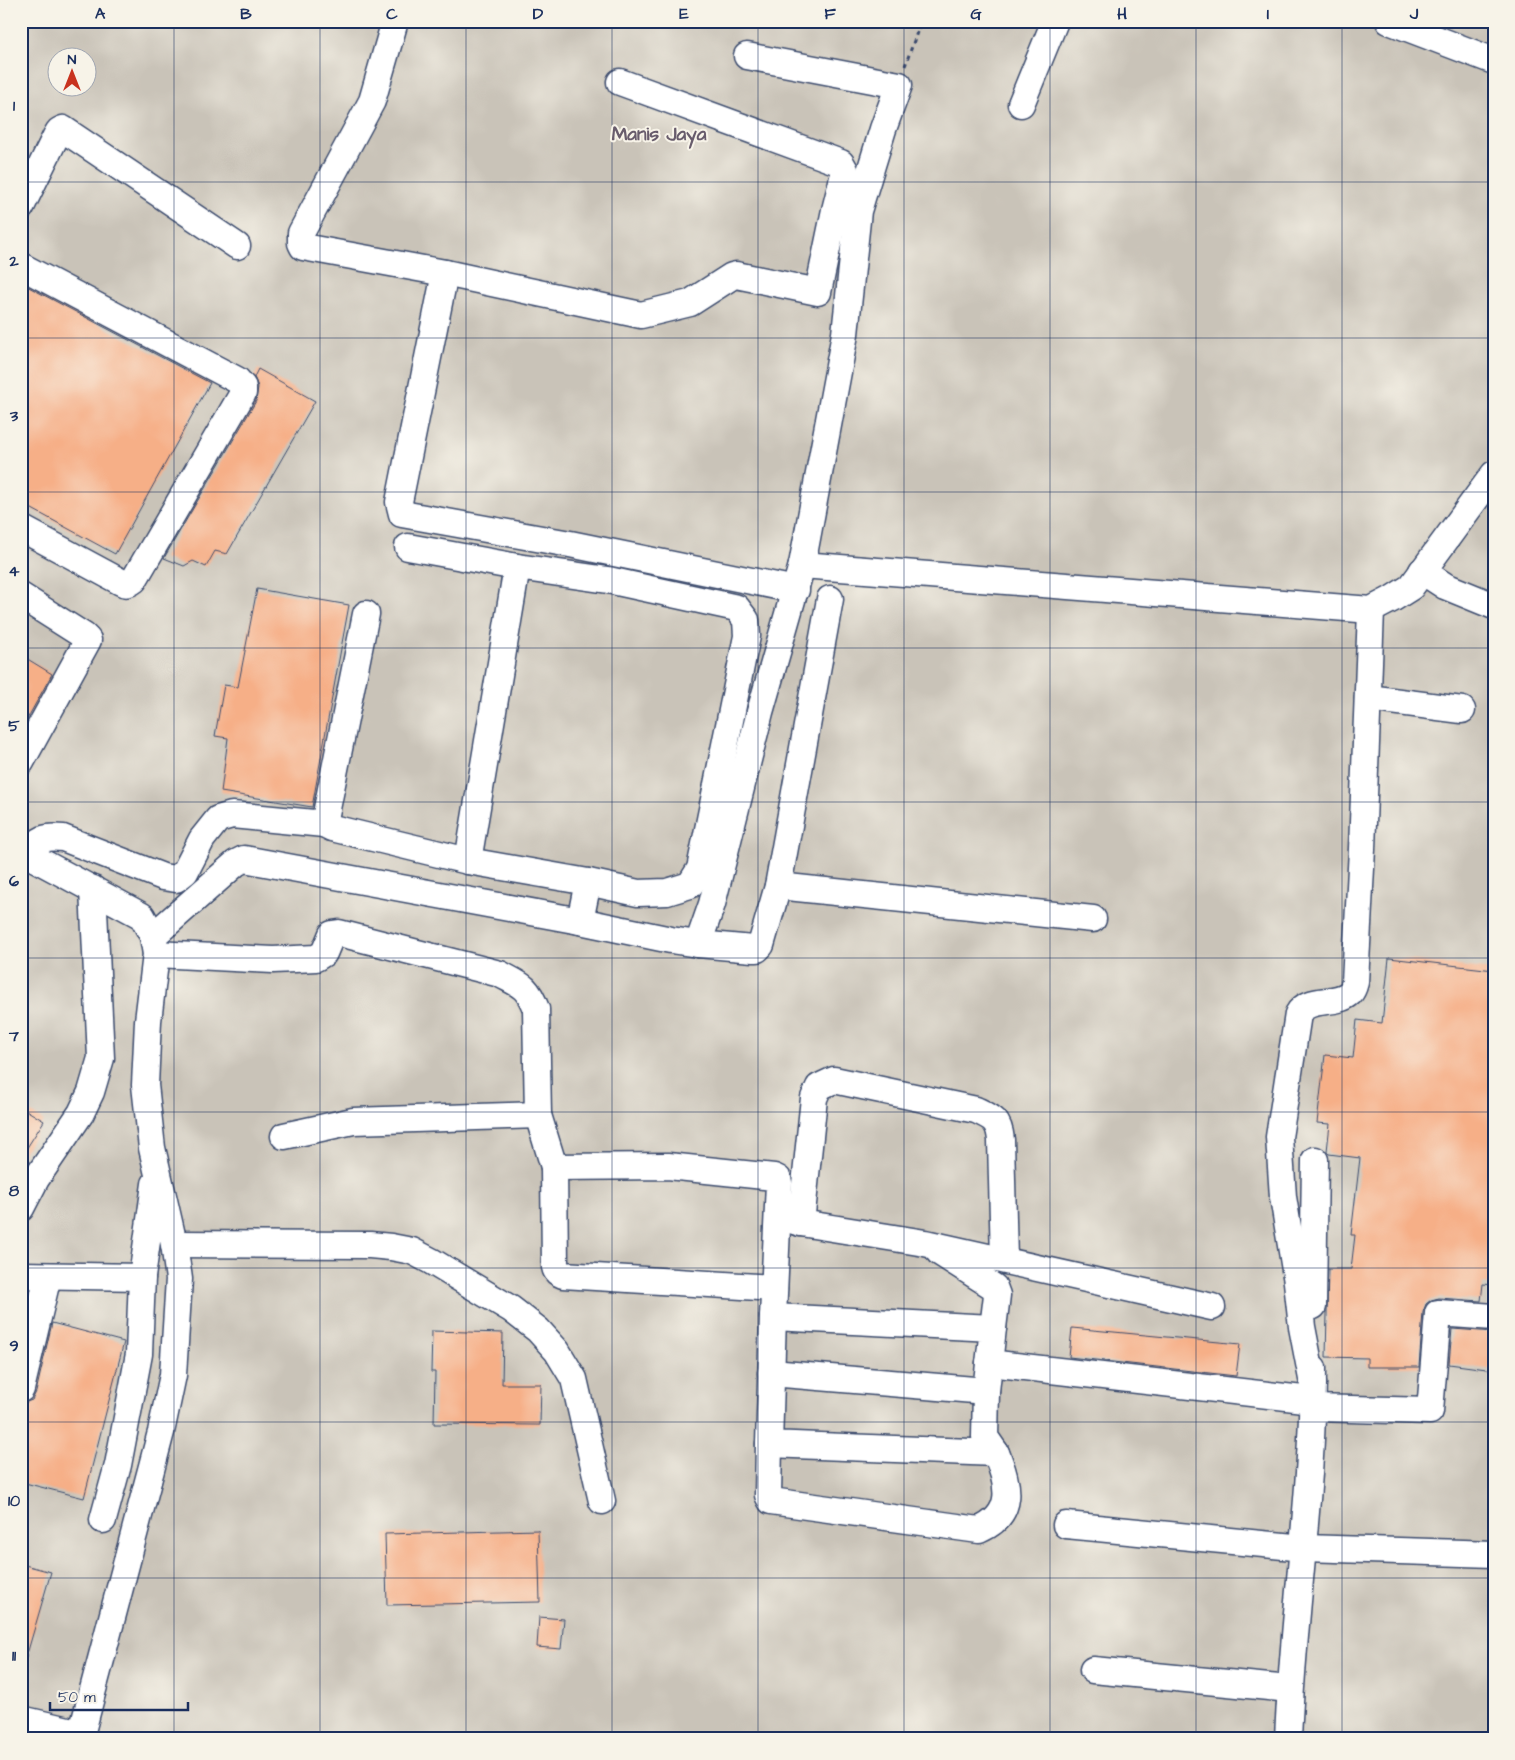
<svg xmlns="http://www.w3.org/2000/svg" width="1515" height="1760" viewBox="0 0 1515 1760" font-family="'Architects Daughter',sans-serif">
	<rect width="100%" height="100%" fill="#f7f3e8"/>
	<filter id="ink" filterUnits="userSpaceOnUse"><feTurbulence type="fractalNoise" baseFrequency=".02" numOctaves="2"/><feDisplacementMap in="SourceGraphic" scale="10" xChannelSelector="R" yChannelSelector="G"/><feConvolveMatrix kernelMatrix="1 2 1 2 8 2 1 2 1" color-interpolation-filters="sRGB"/></filter>
	<filter id="wash" filterUnits="userSpaceOnUse"><feTurbulence type="fractalNoise" baseFrequency=".0096" numOctaves="4" result="noise"/><feDisplacementMap in="SourceGraphic" scale="20" xChannelSelector="R" yChannelSelector="G"/><feGaussianBlur stdDeviation="1.12" result="paint"/><feColorMatrix in="noise" values="0 0 0 0 0 0 0 0 0 0 0 0 0 0 0 0 0 1.4 0 .05"/><feComposite in="paint" operator="in"/></filter>
	<g filter="url(#wash)">
		<rect width="100%" height="100%" fill="#e7e0bd"/>
		<path fill="#c9c3b8" fill-rule="evenodd" d="M21,21H1494V1739H21ZM58,58H88V88H58Z"/>
		<g id="blocks">
			<g fill="#f6af87">
				<path d="M21,283L210,383L115,554L21,503Z"/>
				<path d="M258,369L315,401L227,554L215,551L206,567L193,561L184,566L164,558L256,401L258,387L254,377Z"/>
				<path d="M257,589L349,605L312,807L221,792L228,738L215,736L224,685L238,687Z"/>
				<path d="M21,655L52,674L21,730Z"/>
				<path d="M1389,958L1494,970V1285L1483,1284L1481,1301L1439,1298L1431,1300L1426,1304L1423,1312L1419,1367H1367V1358L1326,1357L1328,1269H1351L1355,1235H1351L1360,1158L1329,1154L1327,1151L1330,1124L1317,1123L1325,1055L1353,1058L1357,1020L1382,1023Z"/>
				<path d="M21,1107L44,1121L21,1157Z"/>
				<path d="M52,1323L124,1342L84,1498L21,1482V1404L32,1400L36,1392Z"/>
				<path d="M1072,1328L1240,1344L1236,1376L1069,1357Z"/>
				<path d="M1452,1329L1494,1332V1370L1449,1364Z"/>
				<path d="M432,1331L503,1333L502,1384H541L540,1425L434,1424L435,1372H431Z"/>
				<path d="M538,1530L540,1602L387,1605L385,1534Z"/>
				<path d="M21,1564L51,1572L25,1661L21,1660Z"/>
				<path d="M539,1617L564,1619L561,1649L537,1647Z"/>
			</g>
		</g>
	</g>
	<g filter="url(#ink)">
		<use href="#blocks" fill-opacity="0" stroke="#3a4a6c" stroke-width="1"/>
		<g fill="none" stroke-linecap="round" stroke-linejoin="round">
			<g stroke="#3a4a6c" stroke-width="29">
				<g id="minor">
					<path d="M395,21L372,101L301,233V243L303,247L445,273L641,315L690,303L732,276L736,275L818,292L835,210L845,170L841,163L620,82"/>
					<path d="M1389,21L1494,61"/>
					<path d="M1021,104L1055,21"/>
					<path d="M21,207L56,136L59,131L63,129L237,246"/>
					<path d="M21,266L237,380L243,387V393L134,580C129,584 126,585 121,582L21,528"/>
					<path d="M445,273L399,502L402,514L570,544L796,590"/>
					<path d="M408,547L517,567"/>
					<path d="M802,565L1371,610L1392,599L1411,587L1494,474"/>
					<path d="M1422,571L1445,586L1494,606"/>
					<path d="M21,596L84,636L88,640L21,762"/>
					<path d="M366,614L324,824L332,828L468,861L588,882L580,921"/>
					<path d="M1368,698L1462,710"/>
					<path d="M21,851L142,916L153,936L156,954L148,1021L145,1085L152,1148L174,1244L179,1279L173,1375L161,1432L80,1739"/>
					<path d="M27,854C41,839 42,836 63,838L163,877L176,879L185,872L202,839L218,819L232,815L324,824"/>
					<path d="M468,861L517,567L608,580L737,608L746,620L747,636L700,869L690,885L667,892L638,893L588,882"/>
					<path d="M778,886L1093,919"/>
					<path d="M153,936L236,863L244,859L580,921L671,940L698,944L712,904L760,712L802,565L845,334L858,211L883,129L899,85L747,56"/>
					<path d="M698,944L753,949H757L761,945L778,886L830,599"/>
					<path d="M156,954L273,960L316,958L324,953L332,934L339,933L500,974C520,985 527,985 536,1009L538,1115L554,1167L668,1166L774,1177L778,1179L779,1183L773,1317L993,1328L986,1391L771,1373"/>
					<path d="M284,1136L353,1121L538,1115"/>
					<path d="M554,1167L555,1267C556,1272 558,1273 563,1275L774,1288"/>
					<path d="M21,1208L36,1179L81,1113L91,1092L101,1058L93,889"/>
					<path d="M784,1218L801,1223L925,1243L1212,1307"/>
					<path d="M801,1223L814,1098L819,1087L834,1080L976,1110C993,1118 999,1120 1001,1140L1004,1260"/>
					<path d="M174,1244L370,1245L391,1247L412,1251L431,1261L511,1309L538,1330L557,1351L574,1379L602,1501"/>
					<path d="M939,1252L994,1287L997,1295L993,1328"/>
					<path d="M21,1275L142,1277L155,1184"/>
					<path d="M1313,1306L1315,1160"/>
					<path d="M773,1317L769,1444L996,1453L985,1437L986,1391"/>
					<path d="M989,1363L1312,1400"/>
					<path d="M1313,1384L1302,1327L1297,1282L1283,1197L1279,1137L1298,1014C1308,996 1336,1006 1350,993C1352,991 1354,986 1355,982L1362,849L1371,610"/>
					<path d="M21,1389L48,1276"/>
					<path d="M1312,1408L1430,1411L1438,1313L1494,1317"/>
					<path d="M769,1444L768,1495L771,1501L979,1530C1016,1514 1009,1484 996,1453"/>
					<path d="M103,1520L118,1465L139,1354L142,1277"/>
					<path d="M1066,1525L1304,1548L1494,1554"/>
					<path d="M1093,1670L1290,1689"/>
					<path d="M21,1719L81,1733"/>
					<path d="M1288,1739C1293,1615 1313,1492 1313,1368"/>
				</g>
			</g>
			<path stroke="#3a4a6c" stroke-width="3" stroke-dasharray="4 4" stroke-linecap="butt" d="M905,66L921,21"/>
			<use href="#minor" stroke="#fff" stroke-width="26"/>
		</g>
	</g>
	<path fill="none" stroke="#1b2f5e" stroke-width="1" stroke-opacity="0.55" d="M174,21V1739M320,21V1739M466,21V1739M612,21V1739M758,21V1739M904,21V1739M1050,21V1739M1196,21V1739M1342,21V1739M21,182H1494M21,338H1494M21,492H1494M21,648H1494M21,802H1494M21,958H1494M21,1112H1494M21,1268H1494M21,1422H1494M21,1578H1494"/>
	<g text-anchor="middle" stroke-width="4" stroke-linejoin="round" paint-order="stroke">
		<g font-size="19" font-weight="bold" fill="#685c6c" stroke="#f7f3e8">
			<text x="659" y="140">Manis Jaya</text>
		</g>
	</g>
	<rect width="1515" height="1760" fill="none" stroke="#f7f3e8" stroke-width="55"/>
	<g transform="translate(72 72)"><circle r="24" fill="#f7f3e8" stroke="#9fa5b1"/>
	<path d="M0-4L9 19L0 12L-9 19Z" fill="#c8321e"/>
	<text y="-8" font-size="14" font-weight="bold" text-anchor="middle" fill="#1b2f5e">N</text>
	</g>
	<path d="M50 1702v8h138v-8" fill="none" stroke="#1b2f5e" stroke-width="2.5"/>
	<text x="58" y="1702" font-size="15" fill="#1b2f5e" stroke="#f7f3e8" stroke-width="4" paint-order="stroke">50 m</text>
	<rect x="28" y="28" width="1460" height="1704" fill="none" stroke="#1b2f5e" stroke-width="2"/>
	<g font-size="16" text-anchor="middle" font-weight="bold" fill="#1b2f5e">
		<text x="100" y="19">A</text>
		<text x="246" y="19">B</text>
		<text x="392" y="19">C</text>
		<text x="538" y="19">D</text>
		<text x="684" y="19">E</text>
		<text x="830" y="19">F</text>
		<text x="976" y="19">G</text>
		<text x="1122" y="19">H</text>
		<text x="1268" y="19">I</text>
		<text x="1414" y="19">J</text>
		<text x="14" y="111">1</text>
		<text x="14" y="266">2</text>
		<text x="14" y="421">3</text>
		<text x="14" y="576">4</text>
		<text x="14" y="731">5</text>
		<text x="14" y="886">6</text>
		<text x="14" y="1041">7</text>
		<text x="14" y="1196">8</text>
		<text x="14" y="1351">9</text>
		<text x="14" y="1506">10</text>
		<text x="14" y="1661">11</text>
	</g>
</svg>
